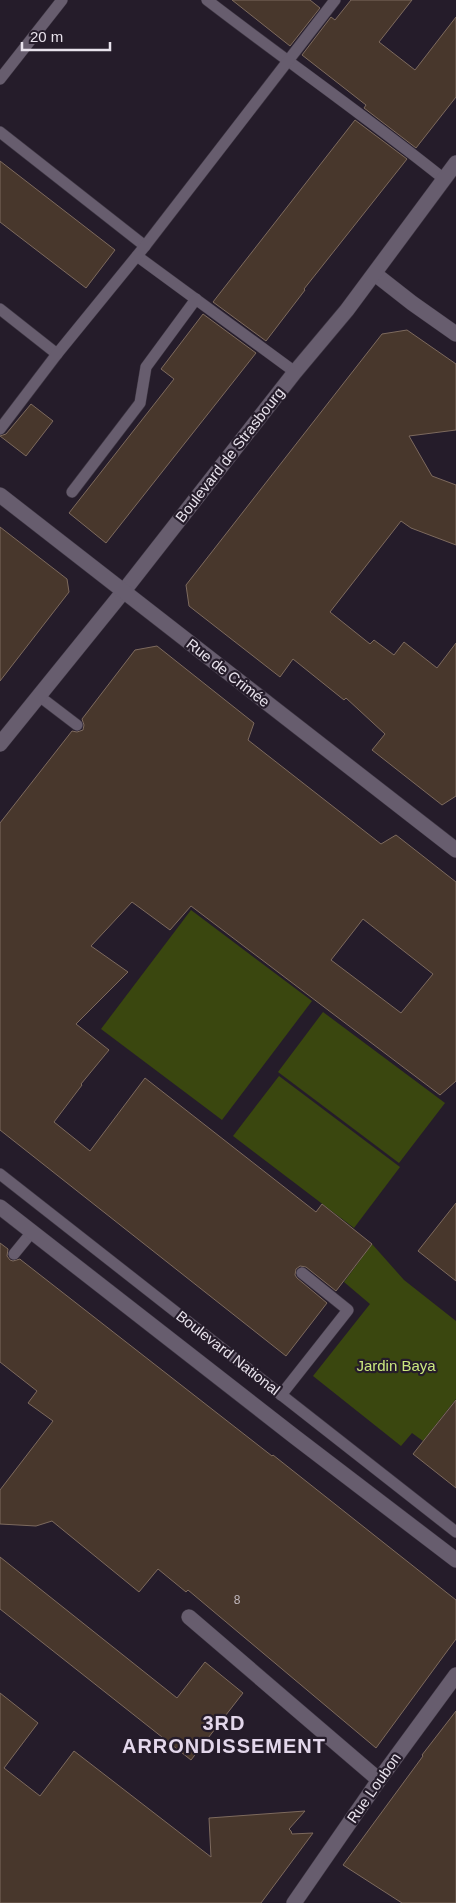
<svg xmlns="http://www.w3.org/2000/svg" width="456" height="1903" viewBox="0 0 456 1903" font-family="Arial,sans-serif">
	<rect width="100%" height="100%" fill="#251c2a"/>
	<g fill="#3a470f">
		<path d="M191,910L312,1001L222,1120L101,1029Z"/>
		<path d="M323,1012L445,1103L399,1163L278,1072Z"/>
		<path d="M279,1076L400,1167L354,1228L233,1136Z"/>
		<path d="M372,1244L404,1280L456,1321V1399L423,1441L412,1433L401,1446L313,1376L370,1304L344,1282Z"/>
	</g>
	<g fill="#48372c" stroke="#7d6a5e" fill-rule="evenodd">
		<path d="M232,0H310L320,8L290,46Z"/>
		<path d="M351,0H412L379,42L415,70L456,17V97L416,148L364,108L366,105L302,55L331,17L335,20Z"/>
		<path d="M355,120L407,159L304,289L305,290L266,341L213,302Z"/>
		<path d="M0,161L115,250L86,288L0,222Z"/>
		<path d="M203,314L256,353L106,543L69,513L174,379L161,369Z"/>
		<path d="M407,330L456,364V430L409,436L432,476L456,485V545L411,528L401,521L330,612L370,644L374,640L394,655L404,642L437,668L456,643V796L442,805L372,750L385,734L346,698L344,700L293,659L280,677L189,606L186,585L382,334Z"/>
		<path d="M31,404L53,421L26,456L0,436L6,434Z"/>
		<path d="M0,527L67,579L69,592L0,681Z"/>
		<path d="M157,646L254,723L248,740L381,844L396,835L456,882V1081L440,1095L191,906L170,930L132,902L91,946L128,972L76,1024L109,1050L81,1084L82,1085L54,1122L90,1151L145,1078L316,1212L322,1204L372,1244L336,1291L306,1267L300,1266L296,1269L295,1275L297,1278L327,1303L286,1356L0,1130V823L72,731L77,732L83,730L84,725L82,719L135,650ZM363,919L433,974L401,1013L331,960Z"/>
		<path d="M456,1203V1281L418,1251Z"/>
		<path d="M0,1243L8,1249L7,1256L10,1260L13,1261L20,1259L21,1260L272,1456L273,1455L456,1600V1639L376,1748L188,1590L186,1592L158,1569L139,1592L52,1521L36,1526L0,1524V1490L53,1421L28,1403L37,1391L0,1362Z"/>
		<path d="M456,1400V1488L413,1454Z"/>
		<path d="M0,1557L177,1698L205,1662L243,1693L191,1760L0,1609Z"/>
		<path d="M0,1693L38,1723L4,1768L40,1796L74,1751L211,1857L209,1818L305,1811L289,1829L291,1831L292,1834L313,1833L261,1903H0Z"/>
		<path d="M456,1711V1903H402L343,1865L423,1756L422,1755Z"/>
	</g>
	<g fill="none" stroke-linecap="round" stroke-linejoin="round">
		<g stroke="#3e3643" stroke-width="12">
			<g id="service">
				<path d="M207,0C285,60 367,117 444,179"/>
				<path d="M0,79L62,0"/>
				<path d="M0,132L145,246"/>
				<path d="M137,256L295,372"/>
				<path d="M0,309L57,354"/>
				<path d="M0,429L57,354L145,246L335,0"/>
				<path d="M72,492L140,403L146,367L196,299"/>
				<path d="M39,696L77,725"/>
				<path d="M0,1174L456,1532"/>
				<path d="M14,1254L32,1232"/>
				<path d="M281,1395L348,1310L302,1273"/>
			</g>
		</g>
		<g stroke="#3e3643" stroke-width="16">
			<g id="minor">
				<path d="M375,274L412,303L456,334"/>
				<path d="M0,744L123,592L295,372L347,310L456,163"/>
				<path d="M189,1617L379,1780"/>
			</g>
		</g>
		<g stroke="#3e3643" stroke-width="16">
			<g id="tertiary">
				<path d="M0,495L456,850"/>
				<path d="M0,1207L295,1437L456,1560"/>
				<path d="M294,1903L379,1780L456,1675"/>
			</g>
		</g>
		<use href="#service" stroke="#675d6e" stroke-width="11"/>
		<use href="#minor" stroke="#675d6e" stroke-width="15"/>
		<use href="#tertiary" stroke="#675d6e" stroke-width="15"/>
	</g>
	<g text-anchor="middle" stroke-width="4.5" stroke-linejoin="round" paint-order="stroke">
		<g font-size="12" fill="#c0b7bc">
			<text x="237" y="1604">8</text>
		</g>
		<g font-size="15" fill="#e8e2ec" stroke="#251c2a">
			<text transform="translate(230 455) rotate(-52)" y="5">Boulevard de Strasbourg</text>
			<text transform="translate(228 673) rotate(38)" y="5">Rue de Crimée</text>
			<text transform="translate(228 1353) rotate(38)" y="5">Boulevard National</text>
			<text transform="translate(374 1788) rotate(-55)" y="5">Rue Loubon</text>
		</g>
		<g font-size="15" fill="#cbe87f" stroke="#251c2a">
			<text x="396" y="1371">Jardin Baya</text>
		</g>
		<g font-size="20" font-weight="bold" letter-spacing="1" fill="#e3d7eb" stroke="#251c2a">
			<text x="224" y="1730">3RD<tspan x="224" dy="23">ARRONDISSEMENT</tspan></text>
		</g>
	</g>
	<path d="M22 42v8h88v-8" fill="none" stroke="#e8e2ec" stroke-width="2.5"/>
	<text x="30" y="42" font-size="15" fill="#e8e2ec" stroke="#251c2a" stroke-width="4" paint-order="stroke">20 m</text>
</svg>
